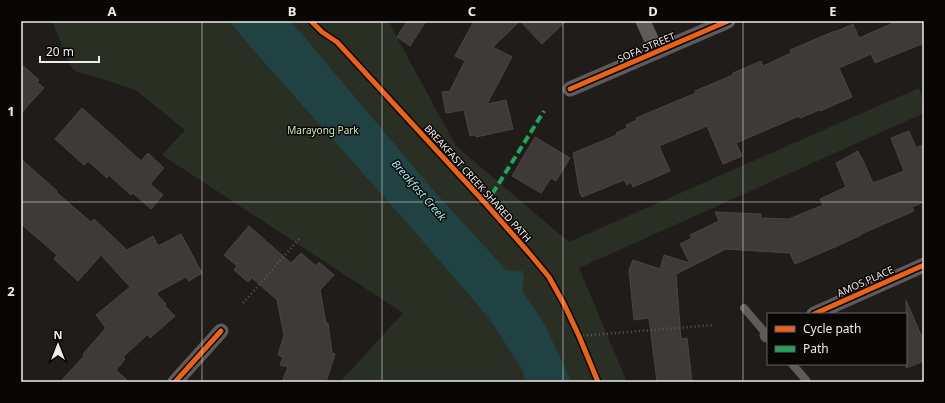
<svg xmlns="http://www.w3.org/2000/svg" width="945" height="403" viewBox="0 0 945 403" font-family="'Noto Sans',sans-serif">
	<rect width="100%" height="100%" fill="#1f1c19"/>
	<path fill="#293023" d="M52,21H388L456,146L569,242L919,88L924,104V113L579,268L627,382H340L403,313L162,155L185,130L137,91L106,80L77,72L70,66Z"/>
	<path fill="#214243" d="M229,21H289L300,32L434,191L506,270L522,271L524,278L522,290L544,323L569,377L570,382H525L523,371L489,318L402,217L256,53Z"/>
	<g fill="#3d3a39" stroke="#484542">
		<path d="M407,21H426L410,46L397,37Z"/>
		<path d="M474,21H566L542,44L520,21L493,47L512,57L487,104L506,100L513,129L476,137V135L470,136L464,110L446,113L442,92L450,91L465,61L455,56Z"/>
		<path d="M898,21H924V43L875,63L871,54L839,68L852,97L820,111L819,110L800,118L799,116L736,143L742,156L723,164L707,126L659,146L670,171L633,187L631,182L627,185L624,180L582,197L581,194H580L573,153L617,135L616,133L627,128L626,125L637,120L636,118L696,93L695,91L733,75V73L761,61L763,66L791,53L790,50L835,31V32L853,24L859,38Z"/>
		<path d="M21,64L39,80L37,82L44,88L21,113Z"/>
		<path d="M82,108L141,161L148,153L164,168L150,184L163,195L151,209L133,193L131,195L109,175L107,178L88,161L84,165L55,139Z"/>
		<path d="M909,131L916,148L924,144V202L912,207L914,211L861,234V235L835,247L795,264L790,253L726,249L676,274L681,339L687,338L692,382H657L649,318L634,320L629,270L633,260L660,269L664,255L690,263L680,244L692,238L690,235L719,221L715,212L761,214L760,218L789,219L823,205L820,199L846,187L836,163L858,151L861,158H862L873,183L904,171L891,138Z"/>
		<path d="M535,137L570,158L556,181L551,178L541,193L512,176Z"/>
		<path d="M21,159L57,191L56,192L91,222L94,219L127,250L153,236L158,246L181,234L202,273L189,281L186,277L156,293L166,304L164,305L175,316L150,338L148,334L123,357L125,359L116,370L129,382H60L84,356L83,354L106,328L96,315L130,287L101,255L78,281L54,259L57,255L21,224Z"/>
		<path d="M249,226L291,263L301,253L316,266L319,262L334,275L320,290L326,323H328L332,353L335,354L326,382H282L288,367L280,365L283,357L278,355L284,335L277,300L252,278L248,282L234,270L237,266L224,255Z"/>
		<path d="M906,300L924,342V361L906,368Z"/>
	</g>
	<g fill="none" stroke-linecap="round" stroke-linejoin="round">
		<g stroke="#5a5855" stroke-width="2.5" stroke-dasharray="1 3" stroke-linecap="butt">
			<path d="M243,303L301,237"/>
			<path d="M579,336L714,325"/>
		</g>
		<g stroke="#5f5b5a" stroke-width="8">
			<path d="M744,308L768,336"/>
			<path d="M792,364L806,380"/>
		</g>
		<g stroke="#5f5b5a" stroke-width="15">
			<path d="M643,21L657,52"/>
			<path d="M570,89L728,21"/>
			<path d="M814,314L924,265"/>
			<path d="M767,335H768"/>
			<path d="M175,382L221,331"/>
		</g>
		<path stroke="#20a55d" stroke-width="4" stroke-dasharray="8 4" stroke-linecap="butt" d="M486,204L544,111"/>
		<g stroke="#090705" stroke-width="8">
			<g id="cycleway">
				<path d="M311,21L322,32L337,42L486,204L529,253L549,277L564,304L579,336L598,382"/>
				<path d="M570,89L728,21"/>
				<path d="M814,314L924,265"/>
				<path d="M175,382L221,331"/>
			</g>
		</g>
		<use href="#cycleway" stroke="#ea6118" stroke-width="5"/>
	</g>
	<path fill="none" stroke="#f0ece9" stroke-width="1" stroke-opacity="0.55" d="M202,21V382M382,21V382M563,21V382M743,21V382M21,202H924"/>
	<g text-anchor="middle" stroke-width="3" stroke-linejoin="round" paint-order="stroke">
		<g font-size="10" fill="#f0ece9" stroke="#090705">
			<text transform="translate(646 47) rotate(-23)" y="4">SOFA STREET</text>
			<text transform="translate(478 183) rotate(48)" y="4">BREAKFAST CREEK SHARED PATH</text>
			<text transform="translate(865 281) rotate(-24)" y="4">AMOS PLACE</text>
		</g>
		<g font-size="10" fill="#cfecbb" stroke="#090705">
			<text x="323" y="134">Marayong Park</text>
		</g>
		<g font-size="11" font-style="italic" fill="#a4edef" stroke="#090705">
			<text transform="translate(419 190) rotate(49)" y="4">Breakfast Creek</text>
		</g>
	</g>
	<rect width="945" height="403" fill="none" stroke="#090705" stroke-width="44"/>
	<rect x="767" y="313" width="140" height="52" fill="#090705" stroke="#656360"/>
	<rect x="775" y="326" width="20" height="6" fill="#ea6118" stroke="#656360"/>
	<text x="803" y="333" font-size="12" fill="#f0ece9">Cycle path</text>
	<rect x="775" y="346" width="20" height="6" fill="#20a55d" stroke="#656360"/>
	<text x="803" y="353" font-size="12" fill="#f0ece9">Path</text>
	<g transform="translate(58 345)" stroke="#090705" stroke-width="3" paint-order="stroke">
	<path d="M0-3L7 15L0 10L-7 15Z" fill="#f0ece9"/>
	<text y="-6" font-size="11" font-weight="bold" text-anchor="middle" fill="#f0ece9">N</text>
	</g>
	<path d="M40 56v6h59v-6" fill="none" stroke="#f0ece9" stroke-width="2"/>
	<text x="46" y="56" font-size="12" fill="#f0ece9" stroke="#090705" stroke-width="3" paint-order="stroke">20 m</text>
	<rect x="22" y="22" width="901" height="359" fill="none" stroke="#f0ece9" stroke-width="1.5"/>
	<g font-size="13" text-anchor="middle" font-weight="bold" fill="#f0ece9">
		<text x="112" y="16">A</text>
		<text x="292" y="16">B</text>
		<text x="472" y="16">C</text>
		<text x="653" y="16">D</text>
		<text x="833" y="16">E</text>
		<text x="11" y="116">1</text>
		<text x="11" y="296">2</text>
	</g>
</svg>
